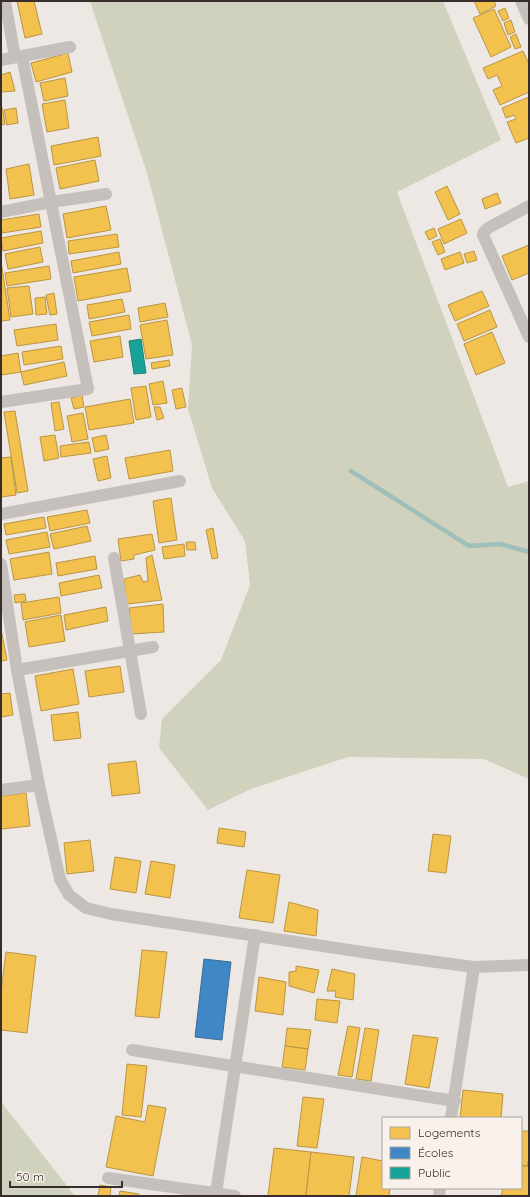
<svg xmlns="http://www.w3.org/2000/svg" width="530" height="1197" viewBox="0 0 530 1197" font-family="Quicksand,sans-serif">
	<rect width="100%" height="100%" fill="#ede8e3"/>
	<g fill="#d0d2be">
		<path d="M90,1H443L501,140L397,192L508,487L529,481V779L484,759L348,757L251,789L208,810L159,748L162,719L221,660L250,585L245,541L212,488L188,409L192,345L147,173Z"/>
		<path d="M1,1102L2,1103L75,1196H1Z"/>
	</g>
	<g fill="#f2c14e" stroke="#ba9543">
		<path d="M17,1H34L42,34L25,38Z"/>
		<path d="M474,1H494L496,6L480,14Z"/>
		<path d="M505,8L509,18L503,21L498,11Z"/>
		<path d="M494,9L511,47L491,57L473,18Z"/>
		<path d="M511,20L515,32L508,35L504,23Z"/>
		<path d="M516,34L521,47L515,49L510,37Z"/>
		<path d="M523,51L529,64V92L500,105L493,90L502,86L497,75L488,79L483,68Z"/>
		<path d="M68,53L72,72L36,82L31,63Z"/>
		<path d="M10,72L15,91L1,92V75Z"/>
		<path d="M65,78L68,96L44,101L40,83Z"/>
		<path d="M529,97V138L516,143L507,122L516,119L514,115L506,118L502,108Z"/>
		<path d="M65,100L69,128L47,132L42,104Z"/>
		<path d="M1,107H2L5,124L1,125Z"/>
		<path d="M16,108L18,123L7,125L4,110Z"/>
		<path d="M98,137L101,156L54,165L51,146Z"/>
		<path d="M95,160L99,181L60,189L56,168Z"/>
		<path d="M29,164L34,195L10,199L6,169Z"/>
		<path d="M447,186L460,214L448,220L435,192Z"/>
		<path d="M497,193L501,203L485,209L482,199Z"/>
		<path d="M106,206L111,230L67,238L63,214Z"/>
		<path d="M39,214L41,227L2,233L1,220Z"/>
		<path d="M461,219L467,233L444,244L438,229Z"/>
		<path d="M434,228L437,236L429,240L425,232Z"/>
		<path d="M41,231L43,243L3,251L1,238Z"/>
		<path d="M117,234L119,247L69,254L68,241Z"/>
		<path d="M440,239L445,252L438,255L432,242Z"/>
		<path d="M529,245V273L512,280L502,256Z"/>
		<path d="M40,247L43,262L8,269L5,254Z"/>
		<path d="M474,251L477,260L467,263L464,254Z"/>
		<path d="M119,252L121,264L73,273L71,261Z"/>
		<path d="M460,252L464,263L445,270L441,259Z"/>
		<path d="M1,261L10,320L1,321Z"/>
		<path d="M49,266L51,279L7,286L5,273Z"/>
		<path d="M127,268L131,291L78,301L74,277Z"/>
		<path d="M29,286L33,314L11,317L7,288Z"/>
		<path d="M482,291L489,306L455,321L448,305Z"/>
		<path d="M54,293L57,314L50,315L46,295Z"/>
		<path d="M45,297L47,314L36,315L35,298Z"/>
		<path d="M122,299L125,312L89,319L87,305Z"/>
		<path d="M165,303L168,317L140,322L138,308Z"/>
		<path d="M490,310L497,327L464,341L457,324Z"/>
		<path d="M129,315L131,329L92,336L89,322Z"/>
		<path d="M167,320L173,355L146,359L140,325Z"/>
		<path d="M56,324L58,340L17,346L14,330Z"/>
		<path d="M492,332L505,363L476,375L464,344Z"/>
		<path d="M120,336L123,357L94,362L90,341Z"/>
		<path d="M61,346L63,359L24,365L22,352Z"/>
		<path d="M18,353L21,372L1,375V356Z"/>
		<path d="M169,360L170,366L152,369L151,363Z"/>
		<path d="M64,362L67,376L24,385L21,372Z"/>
		<path d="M163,381L167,403L153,405L149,384Z"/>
		<path d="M146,386L151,417L136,420L131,388Z"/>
		<path d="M182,388L186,407L176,409L172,390Z"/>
		<path d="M82,395L84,407L74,409L71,398Z"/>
		<path d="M130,399L134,423L89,430L85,407Z"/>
		<path d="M59,402L64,429L55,431L51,403Z"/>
		<path d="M154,407H160L164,418L157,420Z"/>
		<path d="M15,411L28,491L17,493L4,412Z"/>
		<path d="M83,413L88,439L72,442L67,416Z"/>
		<path d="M55,435L59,458L44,461L40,437Z"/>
		<path d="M106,435L109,449L95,452L92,438Z"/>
		<path d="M89,442L91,453L61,457L60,446Z"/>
		<path d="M170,450L173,471L129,479L125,458Z"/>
		<path d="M107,456L111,478L98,481L93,459Z"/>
		<path d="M11,457L16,495L1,497V458Z"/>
		<path d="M171,498L177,540L159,543L153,501Z"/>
		<path d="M87,510L90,523L50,531L47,517Z"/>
		<path d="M44,517L46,528L6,535L4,524Z"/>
		<path d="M87,526L91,541L54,549L50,534Z"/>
		<path d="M213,528L218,558L212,559L206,530Z"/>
		<path d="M47,532L50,547L9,554L6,540Z"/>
		<path d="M152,534L155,550L134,555V559L121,561L118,539Z"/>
		<path d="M186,542H195L196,550H187Z"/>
		<path d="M184,544L185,556L164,559L162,547Z"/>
		<path d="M49,552L52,574L14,580L10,559Z"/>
		<path d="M152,555L162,600L127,604L124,579L140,575L143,582L148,581L146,558Z"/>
		<path d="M95,556L97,569L58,576L56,563Z"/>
		<path d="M99,575L102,588L61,596L59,583Z"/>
		<path d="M25,594L26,601L15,603L14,595Z"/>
		<path d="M59,597L61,613L23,620L21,603Z"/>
		<path d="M163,604L164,632L132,634L129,608Z"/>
		<path d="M106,607L108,621L66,630L64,615Z"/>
		<path d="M61,615L65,641L29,647L25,622Z"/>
		<path d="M1,629L7,660L1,661Z"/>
		<path d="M120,666L124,692L89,697L85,671Z"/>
		<path d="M73,669L79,704L41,711L35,676Z"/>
		<path d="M10,693L13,715L1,717V694Z"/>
		<path d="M78,712L81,738L54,741L51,715Z"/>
		<path d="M136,761L140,793L112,796L108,764Z"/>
		<path d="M26,793L30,826L1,829V796Z"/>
		<path d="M219,828L246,832L244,847L217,843Z"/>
		<path d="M433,834L451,836L446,873L428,871Z"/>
		<path d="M90,840L94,871L67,874L64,843Z"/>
		<path d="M115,857L141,861L136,893L110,889Z"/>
		<path d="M151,861L175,865L170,898L145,894Z"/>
		<path d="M247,870L280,875L273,923L239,918Z"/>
		<path d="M289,902L318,910L316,936L284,931Z"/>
		<path d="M142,950L167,952L159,1018L135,1016Z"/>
		<path d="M6,952L36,956L27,1033L1,1030V992Z"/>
		<path d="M296,966L319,970L314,993L289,986V972L296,971Z"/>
		<path d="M332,969L355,974L353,1000L335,997L336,991H327Z"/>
		<path d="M259,977L286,982L283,1015L255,1011Z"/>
		<path d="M317,999L340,1001L337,1023L315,1020Z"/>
		<path d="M348,1026L360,1028L352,1077L338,1075Z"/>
		<path d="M287,1028L311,1030L308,1049L285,1046Z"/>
		<path d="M365,1028L379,1030L371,1081L356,1079Z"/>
		<path d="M413,1035L438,1038L429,1088L405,1084Z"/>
		<path d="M285,1046L308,1049L305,1070L282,1067Z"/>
		<path d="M127,1064L147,1066L141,1117L122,1115Z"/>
		<path d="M463,1090L503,1094L501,1118H460Z"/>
		<path d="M303,1097L324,1099L317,1148L297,1146Z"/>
		<path d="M148,1105L166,1108L153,1176L106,1167L116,1116L145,1122Z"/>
		<path d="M521,1131H529V1158L527,1166L521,1165Z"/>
		<path d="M274,1148L311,1152L306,1196H268Z"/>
		<path d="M311,1152L354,1157L349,1196H306Z"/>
		<path d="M362,1157L383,1161V1188H390L389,1196H356Z"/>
		<path d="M521,1166H529V1196H501L503,1188H521Z"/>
		<path d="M100,1185L111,1187L110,1196H98Z"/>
		<path d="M120,1191L139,1194L138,1196H119Z"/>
	</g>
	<path fill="#3f88c5" stroke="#3d6d96" d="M204,959L231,962L222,1040L195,1037Z"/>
	<path fill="#17a398" stroke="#218077" d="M141,339L146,373L134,374L129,341Z"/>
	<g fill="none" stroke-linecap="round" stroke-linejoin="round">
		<path stroke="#a0bfbb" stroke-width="4.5" d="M351,471L469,546L500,544L529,552"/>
		<g stroke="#c6c0bc" stroke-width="12">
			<path d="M5,1L15,57"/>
			<path d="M521,1L529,19"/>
			<path d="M1,60L70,47"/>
			<path d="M529,206L488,228L484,232L483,235L529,337"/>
			<path d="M1,212L51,202L106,194"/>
			<path d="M1,402L88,389L22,56"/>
			<path d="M1,514L180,481"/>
			<path d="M114,558L141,714"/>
			<path d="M1,564L17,670L39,785L60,879L69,895L86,908L111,914L369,953L474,967L529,965"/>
			<path d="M17,670L153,647"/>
			<path d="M1,790L39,785"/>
			<path d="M132,1050L455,1101"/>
			<path d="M451,1118L474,967"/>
			<path d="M108,1178L235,1196"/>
			<path d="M216,1193L255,935"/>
			<path d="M439,1196L440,1188"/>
		</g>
	</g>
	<rect width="530" height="1197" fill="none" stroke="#372d2a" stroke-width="4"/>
	<rect x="382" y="1117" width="140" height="72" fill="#f9f1eb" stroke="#aba39e"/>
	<rect x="390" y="1127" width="20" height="12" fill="#f2c14e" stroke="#aba39e"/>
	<text x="418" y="1137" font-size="12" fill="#372d2a">Logements</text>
	<rect x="390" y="1147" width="20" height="12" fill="#3f88c5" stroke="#aba39e"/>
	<text x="418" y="1157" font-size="12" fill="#372d2a">Écoles</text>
	<rect x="390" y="1167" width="20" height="12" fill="#17a398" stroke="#aba39e"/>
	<text x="418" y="1177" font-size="12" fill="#372d2a">Public</text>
	<path d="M10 1181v6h112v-6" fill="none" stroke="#372d2a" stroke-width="2"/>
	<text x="16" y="1181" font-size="12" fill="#372d2a" stroke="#f9f1eb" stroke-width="3" paint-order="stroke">50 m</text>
</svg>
